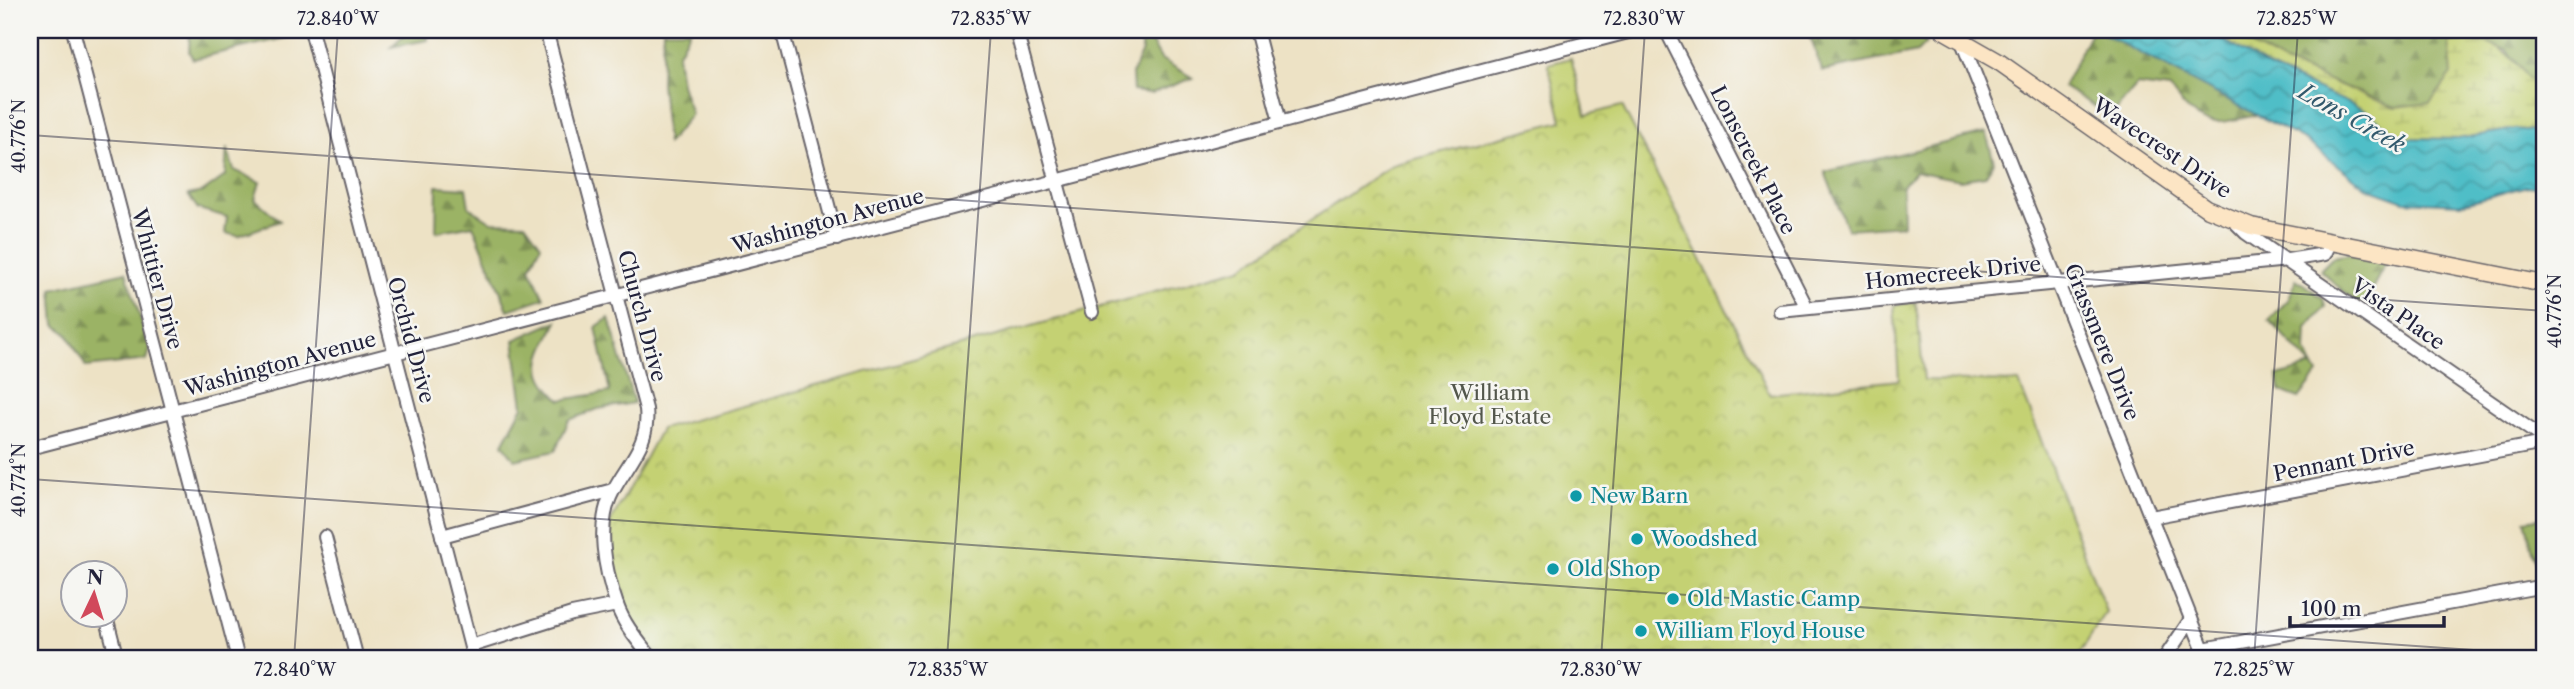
<svg xmlns="http://www.w3.org/2000/svg" width="2574" height="689" viewBox="0 0 2574 689" font-family="'Libre Caslon Text',serif">
	<defs>
		<pattern id="forest-firs" width="22" height="20" patternUnits="userSpaceOnUse" patternTransform="scale(1.75)"><rect width="22" height="20" fill="#9bb365"/><path d="M5 1l3.5 6h-7zM16 11l3.5 6h-7z" fill="#7e9154"/></pattern>
		<pattern id="wetland-marsh" width="20" height="14" patternUnits="userSpaceOnUse" patternTransform="scale(1.75)"><rect width="20" height="14" fill="#c4d173"/><path d="M1 5h8M5 5V1M11 12h8M15 12V8" fill="none" stroke="#a8b364"/></pattern>
		<pattern id="park-crowns" width="20" height="18" patternUnits="userSpaceOnUse" patternTransform="scale(1.75)"><rect width="20" height="18" fill="#c4d173"/><path d="M2 6a3 3 0 1 1 6 0M12 15a3 3 0 1 1 6 0" fill="none" stroke="#a8b364"/></pattern>
		<pattern id="water-waves" width="16" height="10" patternUnits="userSpaceOnUse" patternTransform="scale(1.75)"><rect width="16" height="10" fill="#50bec7"/><path d="M0 5q4-4 8 0t8 0" fill="none" stroke="#429aa3"/></pattern>
	</defs>
	<rect width="100%" height="100%" fill="#f6f6f2"/>
	<filter id="ink" filterUnits="userSpaceOnUse"><feTurbulence type="fractalNoise" baseFrequency=".0143" numOctaves="2"/><feDisplacementMap in="SourceGraphic" scale="14" xChannelSelector="R" yChannelSelector="G"/><feConvolveMatrix kernelMatrix="1 2 1 2 8 2 1 2 1" color-interpolation-filters="sRGB"/></filter>
	<filter id="wash" filterUnits="userSpaceOnUse"><feTurbulence type="fractalNoise" baseFrequency=".00686" numOctaves="4" result="noise"/><feDisplacementMap in="SourceGraphic" scale="28" xChannelSelector="R" yChannelSelector="G"/><feGaussianBlur stdDeviation="1.57" result="paint"/><feColorMatrix in="noise" values="0 0 0 0 0 0 0 0 0 0 0 0 0 0 0 0 0 1.4 0 .05"/><feComposite in="paint" operator="in"/></filter>
	<g filter="url(#wash)">
		<rect width="100%" height="100%" fill="#ede2c5"/>
		<g fill="url(#forest-firs)" stroke="#5e6a50" stroke-width="2">
			<path d="M190,30H297L298,35L193,59L189,52Z"/>
			<path d="M409,30H426L428,40L391,47Z"/>
			<path d="M663,30H690L677,55L681,84L691,114L667,144L661,83Z"/>
			<path d="M1138,30H1144L1161,59L1193,78L1152,93L1133,91L1132,74L1142,51Z"/>
			<path d="M1808,30H1915L1926,43L1917,52L1822,71Z"/>
			<path d="M2092,30H2097L2257,115C2211,125 2200,130 2170,89L2137,85L2111,116L2063,87Z"/>
			<path d="M2223,30H2544V80L2528,79L2506,49L2450,42L2452,74L2430,104L2395,107L2282,62Z"/>
			<path d="M1986,133L1994,162L1985,176L1960,180L1915,171L1902,187L1903,225L1847,229L1825,172Z"/>
			<path d="M227,148L234,170L260,182L255,199L280,221L238,236L225,233L227,217L198,209L188,195L203,192L225,176Z"/>
			<path d="M437,186L466,188L469,207L492,222L525,223L541,245L530,268L544,298L508,310L473,225L436,232Z"/>
			<path d="M2356,253L2387,261L2365,302L2357,304L2320,270L2333,257Z"/>
			<path d="M126,272L150,349L147,360L86,367L67,334L55,324L52,289Z"/>
			<path d="M2296,279L2323,298L2325,307L2307,328L2306,352L2318,374L2299,398L2280,391L2278,376L2312,366L2269,320L2289,299Z"/>
			<path d="M609,318L634,403L598,409L569,420L555,451L515,460L503,444L523,406L514,340L557,321C541,357 527,370 561,400L610,392L596,327Z"/>
			<path d="M2544,517V572L2538,570L2525,520Z"/>
		</g>
		<path fill="url(#wetland-marsh)" stroke="#737a57" stroke-width="2" d="M2207,30H2223L2282,62L2395,107L2430,103L2452,74L2449,42C2494,37 2504,46 2528,79L2544,80V132L2515,129L2457,139L2403,138L2362,109L2270,68Z"/>
		<path fill="url(#park-crowns)" stroke="#737a57" stroke-width="2" d="M1571,58L1586,115L1622,106L1770,394L1899,380L1894,305L1916,302L1924,380L2019,382L2106,612L2076,659H660L632,624L611,550L609,525L661,429L1241,268L1392,165L1562,121L1548,64Z"/>
		<path fill="url(#water-waves)" stroke="#397081" stroke-width="2" d="M2097,30H2207L2270,68L2362,109L2403,138L2457,139L2515,129L2544,132V188L2527,186L2461,204L2405,201L2366,187L2306,141Z"/>
	</g>
	<g filter="url(#ink)">
		<g fill="none" stroke-linecap="round" stroke-linejoin="round">
			<g stroke="#69656b" stroke-width="16">
				<g id="street">
					<path d="M73,30L238,659"/>
					<path d="M311,30L474,659"/>
					<path d="M546,30L646,409C650,444 628,462 613,491C595,524 605,571 617,605C624,625 639,642 652,659"/>
					<path d="M782,30L837,239"/>
					<path d="M1016,30L1092,312"/>
					<path d="M1256,30L1280,122"/>
					<path d="M1666,30L1807,308"/>
					<path d="M1961,39L2207,659"/>
					<path d="M2234,221L2246,233L2544,439"/>
					<path d="M1780,311L2288,260L2325,254L2331,241"/>
					<path d="M30,448L1636,30"/>
					<path d="M2151,517L2544,443"/>
					<path d="M442,536L613,490"/>
					<path d="M325,537L357,659"/>
					<path d="M106,616L117,659"/>
					<path d="M471,646L572,614L617,605"/>
					<path d="M2203,649L2544,586"/>
					<path d="M2164,659L2191,619"/>
				</g>
			</g>
			<g stroke="#69656b" stroke-width="19">
				<path id="secondary" d="M1943,30L1999,62L2206,208L2251,226L2544,284"/>
			</g>
			<use href="#street" stroke="#fff" stroke-width="12"/>
			<use href="#secondary" stroke="#fce5c4" stroke-width="16"/>
		</g>
	</g>
	<path fill="none" stroke="#22223b" stroke-width="2" stroke-opacity="0.45" d="M30,135L2544,311M30,479L2544,655M294,659L338,30M947,659L991,30M1601,659L1645,30M2254,659L2298,30"/>
	<g fill="#0f9aa8" stroke="#f6f6f2" stroke-width="2.5">
		<circle cx="1576" cy="496" r="7"/>
		<circle cx="1637" cy="539" r="7"/>
		<circle cx="1553" cy="569" r="7"/>
		<circle cx="1673" cy="599" r="7"/>
		<circle cx="1641" cy="631" r="7"/>
	</g>
	<g text-anchor="middle" stroke-width="5" stroke-linejoin="round" paint-order="stroke">
		<g font-size="21" fill="#22223b" stroke="#f6f6f2">
			<text transform="translate(2162 148) rotate(34)" y="7">Wavecrest Drive</text>
			<text transform="translate(1753 160) rotate(63)" y="7">Lonscreek Place</text>
			<text transform="translate(828 221) rotate(-15)" y="7">Washington Avenue</text>
			<text transform="translate(1953 273) rotate(-6)" y="7">Homecreek Drive</text>
			<text transform="translate(157 279) rotate(75)" y="7">Whittier Drive</text>
			<text transform="translate(2398 314) rotate(35)" y="7">Vista Place</text>
			<text transform="translate(642 316) rotate(75)" y="7">Church Drive</text>
			<text transform="translate(411 340) rotate(75)" y="7">Orchid Drive</text>
			<text transform="translate(2102 342) rotate(68)" y="7">Grassmere Drive</text>
			<text transform="translate(280 364) rotate(-15)" y="7">Washington Avenue</text>
			<text transform="translate(2344 461) rotate(-11)" y="7">Pennant Drive</text>
		</g>
		<g font-size="21" fill="#53574c" stroke="#f6f6f2">
			<text x="1490" y="400">William<tspan x="1490" dy="24">Floyd Estate</tspan></text>
		</g>
		<g font-size="21" fill="#0d838f" stroke="#f6f6f2" text-anchor="start">
			<text x="1590" y="503">New Barn</text>
			<text x="1651" y="546">Woodshed</text>
			<text x="1567" y="576">Old Shop</text>
			<text x="1687" y="606">Old Mastic Camp</text>
			<text x="1655" y="638">William Floyd House</text>
		</g>
		<g font-size="23" font-style="italic" fill="#32596c" stroke="#f6f6f2">
			<text transform="translate(2352 118) rotate(29)" y="8">Lons Creek</text>
		</g>
	</g>
	<rect width="2574" height="689" fill="none" stroke="#f6f6f2" stroke-width="77"/>
	<g transform="translate(94 594) rotate(4)"><circle r="33" fill="#f6f6f2" stroke="#a1a1a9" stroke-width="2"/>
	<path d="M0-5L12 26L0 18L-12 26Z" fill="#d1495b"/>
	<text y="-10" font-size="19" font-weight="bold" text-anchor="middle" fill="#22223b">N</text>
	</g>
	<path d="M2290 616v10h154v-10" fill="none" stroke="#22223b" stroke-width="3.5"/>
	<text x="2301" y="616" font-size="21" fill="#22223b" stroke="#f6f6f2" stroke-width="5" paint-order="stroke">100 m</text>
	<rect x="38" y="38" width="2498" height="612" fill="none" stroke="#22223b" stroke-width="2.5"/>
	<g font-size="18" text-anchor="middle" fill="#22223b">
		<text x="338" y="25">72.840°W</text>
		<text x="991" y="25">72.835°W</text>
		<text x="1644" y="25">72.830°W</text>
		<text x="2297" y="25">72.825°W</text>
		<text transform="translate(19 136) rotate(-90)" y="6">40.776°N</text>
		<text transform="translate(2555 311) rotate(-90)" y="6">40.776°N</text>
		<text transform="translate(19 480) rotate(-90)" y="6">40.774°N</text>
		<text x="295" y="676">72.840°W</text>
		<text x="948" y="676">72.835°W</text>
		<text x="1601" y="676">72.830°W</text>
		<text x="2254" y="676">72.825°W</text>
	</g>
</svg>
